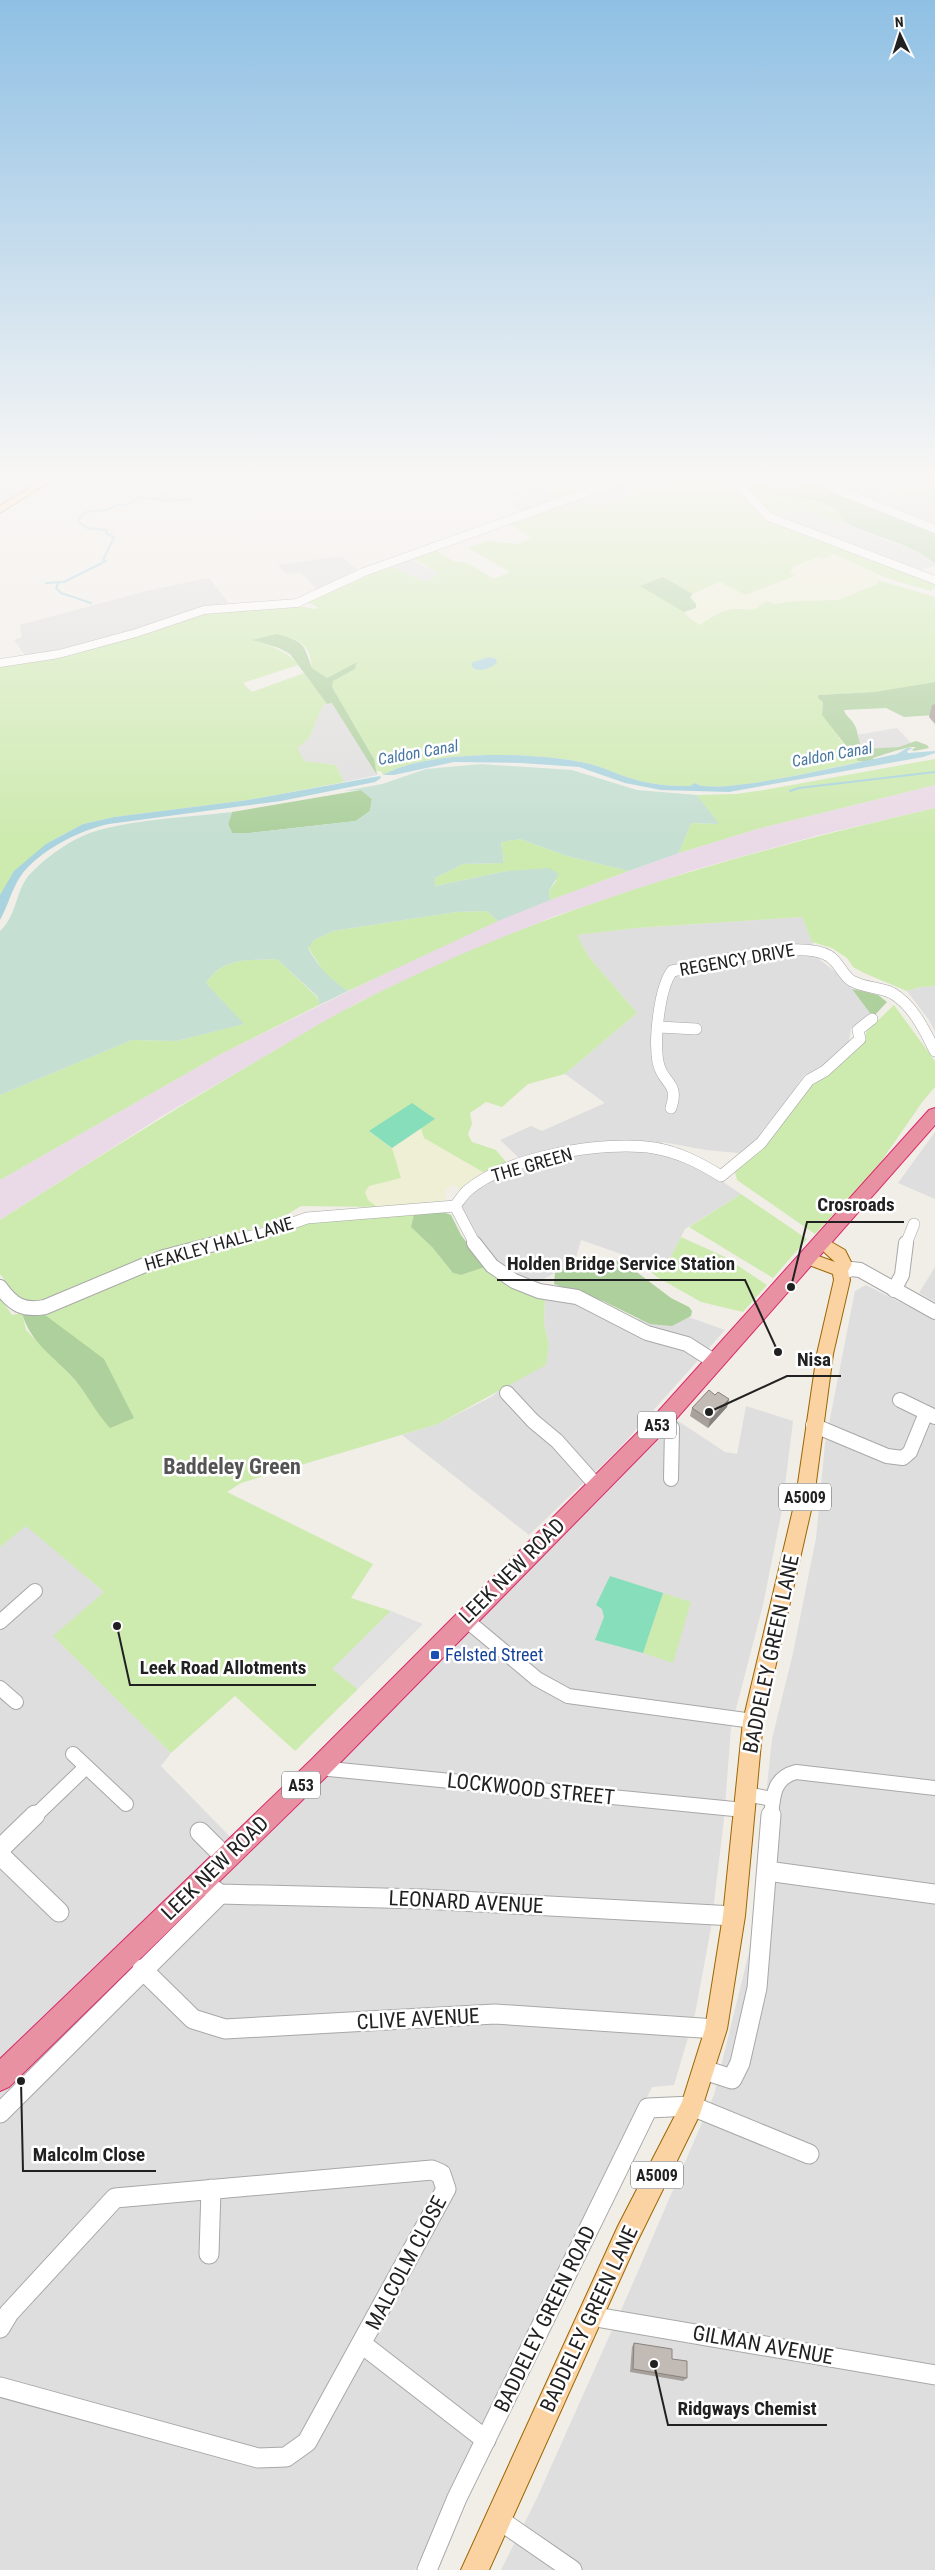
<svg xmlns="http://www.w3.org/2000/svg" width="935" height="2570" viewBox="0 0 935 2570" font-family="'Roboto Condensed',sans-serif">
	<rect width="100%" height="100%" fill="#f1eee8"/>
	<g fill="#dfdede">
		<path d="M0,478H43L0,506Z"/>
		<path d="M54,478H98L67,489L48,481Z"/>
		<path d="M631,478H672L663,483L629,493L635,495L615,504L593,508L586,501L562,510L553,505L609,488Z"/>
		<path d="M738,478H810L815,481L791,489L762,483L746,487Z"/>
		<path d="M819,478H879L864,484L904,495H926L925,497L935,500V528Z"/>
		<path d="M537,484L562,498L524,512L511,504L523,499L510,493Z"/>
		<path d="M801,507L842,525L846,523L873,536L913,549L930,559L935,566L920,570L774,518Z"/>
		<path d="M341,556L359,571L318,591L301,572L286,574L278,565Z"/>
		<path d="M412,558L418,563L439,573L426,582L389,566Z"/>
		<path d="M209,578L230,605L194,610L120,635L26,657L14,640L22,637L20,625L146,591Z"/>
		<path d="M332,703L347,723L377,775L344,782L336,765L303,761L298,747L310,737L323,705Z"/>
		<path d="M897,728L911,743L908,746L873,749H863L859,745L856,735Z"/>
		<path d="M802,917L820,960L845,979L873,1017L851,1029L848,1046L822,1068L804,1075L759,1140L745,1151L738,1153L706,1150L662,1142L663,1153L704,1169L741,1194L685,1229L664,1269L581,1240L575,1262L536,1283L515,1276L495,1261L478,1240L460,1204L468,1194L487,1181L483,1172L519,1158L500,1140L531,1126L542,1131L605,1103L565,1074L637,1013L588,956L576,935L636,928Z"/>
		<path d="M935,986V1032L929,1020L907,991L920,987Z"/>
		<path d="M935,1132V1199L898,1183Z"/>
		<path d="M935,1267V1302L919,1293Z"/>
		<path d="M866,1285L935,1320V2570H501L537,2498L629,2292L714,2095L750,1948L772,1739L793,1653L816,1538L825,1444L855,1291Z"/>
		<path d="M545,1298L590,1306L630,1327L655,1305L725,1330L618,1450L529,1535L402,1435L438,1424L493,1396L549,1344L544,1324Z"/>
		<path d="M746,1406L793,1421L782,1510L763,1605L731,1728L724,1819L711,1928L695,2014L674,2085L652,2087L469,2455L415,2570H0V1547L26,1525L105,1593L54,1637L171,1753L161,1766L245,1852L675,1419L725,1452L737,1454Z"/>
	</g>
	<path fill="#eadae7" d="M935,785V808L819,835L697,869L555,916L429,969L357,1003L162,1116L0,1220V1180L219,1055L394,969L519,911L679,853L757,829Z"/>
	<g fill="#eeefd4">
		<path d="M492,478H587L552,492L537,484L510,493Z"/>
		<path d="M834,554L879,575L877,583L839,600L797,601L774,604L766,601L760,607L743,611L733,609L707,619L700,625L684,612L696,608V604L690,597L720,582L745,595L795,575L790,573L794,566L818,557L824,559Z"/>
		<path d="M421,1128L424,1138L483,1172L460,1189L454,1185L446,1189L445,1200L424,1204L377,1207L368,1200L365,1192L369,1186L401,1178L392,1148Z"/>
	</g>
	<g fill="#cdeaaf">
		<path d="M587,478H619L562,498L552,492Z"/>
		<path d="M672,478H729L765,516L763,519L935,582V587L931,591L889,579L834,554L824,559L818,557L794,566L790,572L795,576L745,595L720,582L693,594L663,577L687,616L700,625C709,618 721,611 733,609C747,608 753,614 766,601L774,604L797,601L839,600L877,584L878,580L935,597V682L874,692L818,695L823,702L822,715C834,727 849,756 860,762C833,767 713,797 695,783L690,786C672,786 655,785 637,780C620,776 604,767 586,763C535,752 429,749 383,775L381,771H376L374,759L332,687V681L357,662L327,678L312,668C311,663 311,657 309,653C298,631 272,636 253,640C271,647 286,649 298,665L243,683L252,692L304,673L327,704L323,705L310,737L298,748L304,761L336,765L344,782L248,800L114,817L83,824L46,844L0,895V665L70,656L195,613L298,606L315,609L319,608L308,602L389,566L426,582L439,573L412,558L435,550L455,562H466L494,579L510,572L468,548L488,541L517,544L531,538L509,523L553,505L562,510L587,501L593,508L622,501L634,495L628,492L659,482L663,483Z"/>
		<path d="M879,478H935V500L924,497L926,495H904L864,484Z"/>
		<path d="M746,487L759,494L780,497H799L820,503L840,513L846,523L842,525L801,508L774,518Z"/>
		<path d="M935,759V785L757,829L679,853L691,823L718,824L697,795L736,794L764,790Z"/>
		<path d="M935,808V986L920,987L907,991L864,973L853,967L847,958L832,948L812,942L802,917L636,928L577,935L588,956L637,1013L565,1074L528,1084L502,1107L486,1102L470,1113L472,1124L468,1134L472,1142L496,1150L507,1163L483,1172L424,1138L421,1128L435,1119L370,1132L392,1148L401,1178L369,1186L365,1192L368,1200L377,1207L301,1206L270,1225L183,1245L43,1301C19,1305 14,1291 0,1274V1220C89,1163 177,1107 269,1054C298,1037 328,1018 358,1003C540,909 737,854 935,808Z"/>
		<path d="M520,839L567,856L629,871L550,900L549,891L557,880L507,871L435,886V878L463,864L504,863L501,842Z"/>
		<path d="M487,911L498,921L348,991L327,977L308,947L314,940L333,931L456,912Z"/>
		<path d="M277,959L318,998L319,1005L219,1055L0,1180V1095L132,1040L177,1041L243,1024L206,983C226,956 246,961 277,959Z"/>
		<path d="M894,1005L935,1061V1087L923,1101L876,1169L815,1234L737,1180L734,1168L811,1081L863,1042L867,1031Z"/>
		<path d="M741,1194L807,1239L773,1278L689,1227Z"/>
		<path d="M414,1214L411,1227L432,1247L453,1273L461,1275L485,1267L501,1282L545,1298L544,1324L549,1344L546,1365L438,1424L241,1483L227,1492L373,1564L351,1598L391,1611L333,1669L358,1689L295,1751L235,1696L171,1753L53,1636L104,1592L26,1526L0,1547V1298L12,1315L22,1313L26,1330L77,1382L110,1428L41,1312L159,1264L297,1226L330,1219Z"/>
		<path d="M681,1237L725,1257L767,1285L743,1312L701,1302L657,1277L634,1258L664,1269Z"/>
		<path d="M663,1593L691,1602L673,1663L643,1653Z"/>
	</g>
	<g fill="#add09d">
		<path d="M815,481L935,534V564C918,546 875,537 851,525C844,522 843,517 838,512C834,508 824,504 818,502C793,494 770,499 746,487L750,482L791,489Z"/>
		<path d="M663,577L693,594L690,597L696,604V608L684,612L640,586Z"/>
		<path d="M277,634C305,642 303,643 312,668L327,678L357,662L355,669L333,681L332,687L374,759L377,775L332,703L327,704L290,654L279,648L252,640Z"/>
		<path d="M935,682V715L904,717L886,708L844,710C846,717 851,718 854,724C859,731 857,741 863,749L899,747L916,741L927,745L929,748L914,751L912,750L916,747C908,746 882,755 873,758L874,763L858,761L822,715L823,702L818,698V695L874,692Z"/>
		<path d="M361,790L372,799L370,811L356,821L250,833H232L228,824L232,812Z"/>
		<path d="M852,989L878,995L887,1002L873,1017Z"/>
		<path d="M440,1211L451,1215L461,1235L485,1267L461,1275L453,1273L432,1247L411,1227L414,1214Z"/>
		<path d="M588,1257L619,1261L630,1267L671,1298L689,1307L692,1311L691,1316L672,1326L650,1324L603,1301L554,1284L555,1273Z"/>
		<path d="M41,1312L104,1359L134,1418L110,1428C97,1414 88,1396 76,1381C56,1358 30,1343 22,1313Z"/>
	</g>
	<path fill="#c5dfd2" d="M481,764L572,770L637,790L697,795L719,824L691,823L679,853L629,871L567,856L520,839L501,842L504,863L463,864L435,878V886L507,871L549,868L559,874L549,891L550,900L498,921L487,911L456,912L333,931L314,940L308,948C320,969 328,977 348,991L319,1005L318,997L277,959C247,961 225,956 206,983L244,1024L177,1041L132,1040L0,1095V931C18,915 15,888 32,872C50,854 74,837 99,830C140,819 189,817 232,812L228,824L232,833H250L356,821L370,811L372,799L361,790L344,791L382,784L426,769Z"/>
	<g fill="#87debb">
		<path d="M412,1103L435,1119L392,1148L369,1131Z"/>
		<path d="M610,1576L663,1593L643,1653L595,1640L604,1617L602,1609L596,1605Z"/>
	</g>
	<path fill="#e1e1e1" d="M391,1611L423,1624L358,1689L332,1669Z"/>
	<g fill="#a9d3de">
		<path d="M489,657L496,659L497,663C489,669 482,672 473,668L471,663Z"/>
		<path d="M907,748H913L907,751L908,753L935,751V753L923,757L729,792L661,790L625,783L579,767L521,763L454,762L394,775H383C429,749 535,752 586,763C604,767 620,776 637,780C654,785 672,786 690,786L695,783C714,798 866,760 897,754Z"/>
		<path d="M380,776L381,778L375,782L281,801L109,824C79,830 37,852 20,877C11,891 8,906 0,920V895L14,871L46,844L83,824L114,817L248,800Z"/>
	</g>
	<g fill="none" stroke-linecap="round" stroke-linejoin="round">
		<g stroke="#a9d3de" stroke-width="2">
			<path d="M156,499L194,478"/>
			<path d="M59,582L56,588L61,593L91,603"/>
			<path d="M46,583L64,582L106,561L103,560L114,537L106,533L107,530L87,528L78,521L85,512L107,510L116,505H127L141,497L165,501L194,499"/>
			<path d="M790,791L799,788L935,772"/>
		</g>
		<g stroke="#a8a8a8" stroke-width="9">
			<g id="minor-far3">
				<path d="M733,478L769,517L935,580"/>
				<path d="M815,478L835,489L935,529"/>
				<path d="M0,663L59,654L136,633L204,610L297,603L364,572L627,478"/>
			</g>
		</g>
		<g stroke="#a8a8a8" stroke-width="12">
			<g id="minor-far2">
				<path d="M659,1027L696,1029"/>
				<path d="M671,1108C680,1082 662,1084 658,1062C654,1040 659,989 672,971C708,964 799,938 829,956C839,962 843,976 852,981C864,988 880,987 892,993C913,1005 925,1031 935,1051"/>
				<path d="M455,1206C459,1201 463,1195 467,1191C506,1157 604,1140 654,1148C679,1152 700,1163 721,1176L761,1143L809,1080L825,1071L860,1039L858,1030L872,1019"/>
				<path d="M455,1206L475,1244"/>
				<path d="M212,1244L262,1234L307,1218L455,1206"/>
				<path d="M906,1244L914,1224"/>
			</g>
		</g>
		<g stroke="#a8a8a8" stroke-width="16">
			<g id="minor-far1">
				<path d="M474,1243L492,1266L514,1281L539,1291L577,1297L647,1333L687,1344L715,1362"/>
				<path d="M842,1273L851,1269L860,1270L935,1312"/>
				<path d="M0,1287C13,1305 23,1311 45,1307L164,1257L218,1243"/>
				<path d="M894,1290L902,1275L906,1243"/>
				<path d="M507,1393L533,1421L557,1441L597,1486"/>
				<path d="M900,1400L935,1417"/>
				<path d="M662,1421L672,1428L671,1479"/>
				<path d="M813,1425L887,1456L903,1458L910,1452L926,1413"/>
				<path d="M465,1619L537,1679L568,1696L753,1721"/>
				<path d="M0,1622L35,1591"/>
				<path d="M0,1688L16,1702"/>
				<path d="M73,1754L126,1804"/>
				<path d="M319,1768L744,1810"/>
				<path d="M745,1794L773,1799"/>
				<path d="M34,1817L86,1767"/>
				<path d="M771,1817C773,1796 773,1778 796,1772L935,1788"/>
			</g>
		</g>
		<g stroke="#a8a8a8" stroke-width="21">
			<g id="minor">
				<path d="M200,1832L226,1858"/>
				<path d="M0,1849L35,1815"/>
				<path d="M0,1855L59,1912"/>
				<path d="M767,1871L935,1894"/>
				<path d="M201,1881L220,1894L423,1899L734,1916"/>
				<path d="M142,1969L193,2019L225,2029L495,2014L716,2029"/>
				<path d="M704,2070L732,2079L740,2063L757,1988L771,1815"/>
				<path d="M0,2113L220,1894"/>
				<path d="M209,2254L211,2189"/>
				<path d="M590,2316L935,2375"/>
				<path d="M0,2328L9,2313L115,2198L432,2170L441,2174L446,2189L307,2442L286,2457L258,2458L0,2387"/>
				<path d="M362,2344L486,2440"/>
				<path d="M498,2519L572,2570"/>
				<path d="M427,2570L457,2498L648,2108L692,2106L809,2154"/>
			</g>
		</g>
		<g stroke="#9c6602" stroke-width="2">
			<g id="major">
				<path d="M44,478H55L0,513V506Z"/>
				<path d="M821,1236L845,1250L852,1264L848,1271L850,1280L833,1354L814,1497L763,1721L745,1916L727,2029L700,2114L636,2244L489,2570H461L618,2226L682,2102L705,2029L723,1916L743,1721L796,1497L817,1354L834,1280L833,1274L801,1262L799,1258L801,1254L807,1252L835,1262L813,1242L815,1238Z"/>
			</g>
		</g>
		<g stroke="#da2a6a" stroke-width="2">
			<path id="highway" d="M935,1108V1125L669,1427L327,1776L9,2087L0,2091V2059L311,1760L655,1415L929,1110Z"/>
		</g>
		<use href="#minor-far3" stroke="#fff" stroke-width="8"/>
		<use href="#minor-far2" stroke="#fff" stroke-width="11"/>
		<use href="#minor-far1" stroke="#fff" stroke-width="14"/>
		<use href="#minor" stroke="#fff" stroke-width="19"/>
		<use href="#major" fill="#fbd3a3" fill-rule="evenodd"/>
		<use href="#highway" fill="#e791a3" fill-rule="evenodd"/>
	</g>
	<g fill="#a7a09b">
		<path d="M935,704V724L929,717L932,705Z"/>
		<path d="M715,1395L729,1399L727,1407L708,1428L690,1416L692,1408Z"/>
		<path d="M634,2343L672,2359L687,2378L683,2381L630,2372L632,2347Z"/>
	</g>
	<path fill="#88827e" d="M729,1399L727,1407L708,1428L710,1420Z"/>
	<g fill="#c2bab4" stroke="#88827e">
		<path d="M709,1390L715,1395L718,1392L729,1399L710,1420L692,1408Z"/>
		<path d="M634,2343L672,2349V2359L687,2361V2378L633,2369Z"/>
	</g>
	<linearGradient id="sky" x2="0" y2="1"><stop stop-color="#8fc0e4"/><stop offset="0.57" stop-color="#f9f7f5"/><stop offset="1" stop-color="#f9f7f5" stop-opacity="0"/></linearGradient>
	<rect width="935" height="838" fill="url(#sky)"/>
	<rect fill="#1a4fb4" stroke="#fff" stroke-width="2" x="430" y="1650" width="10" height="10" rx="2.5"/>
	<g text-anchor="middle" stroke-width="5" stroke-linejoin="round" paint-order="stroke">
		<g font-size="16" font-style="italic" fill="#4776a1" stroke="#fff">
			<text transform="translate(418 752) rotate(-10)" y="6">Caldon Canal</text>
			<text transform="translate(832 754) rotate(-10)" y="6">Caldon Canal</text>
		</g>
		<g fill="#fff" stroke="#646464" stroke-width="1">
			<rect x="638" y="1411.5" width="38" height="27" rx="4"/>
			<rect x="779" y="1483.5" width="52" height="27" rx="4"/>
			<rect x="282" y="1771.5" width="38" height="27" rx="4"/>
			<rect x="631" y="2161.5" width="52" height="27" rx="4"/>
		</g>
		<g font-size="16" font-weight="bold" fill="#212121">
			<text x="657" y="1431">A53</text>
			<text x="805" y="1503">A5009</text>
			<text x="301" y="1791">A53</text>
			<text x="657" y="2181">A5009</text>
		</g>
		<g font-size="18" fill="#212121" stroke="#fff">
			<text transform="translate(737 960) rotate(-10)" y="6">REGENCY DRIVE</text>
			<text transform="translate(532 1165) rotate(-16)" y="6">THE GREEN</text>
			<text transform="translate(219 1244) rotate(-16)" y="6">HEAKLEY HALL LANE</text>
		</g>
		<g font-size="18" fill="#164399" stroke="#fff" text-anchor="start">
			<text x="445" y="1661">Felsted Street</text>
		</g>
		<g font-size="21" fill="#212121" stroke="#fff">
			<text transform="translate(512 1571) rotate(-45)" y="7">LEEK NEW ROAD</text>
			<text transform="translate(771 1654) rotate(-78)" y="7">BADDELEY GREEN LANE</text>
			<text transform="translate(531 1789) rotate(6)" y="7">LOCKWOOD STREET</text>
			<text transform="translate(215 1868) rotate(-44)" y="7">LEEK NEW ROAD</text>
			<text transform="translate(466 1902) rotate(3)" y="7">LEONARD AVENUE</text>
			<text transform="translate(418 2019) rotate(-3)" y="7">CLIVE AVENUE</text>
			<text transform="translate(406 2263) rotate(-62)" y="7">MALCOLM CLOSE</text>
			<text transform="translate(545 2319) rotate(-64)" y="7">BADDELEY GREEN ROAD</text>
			<text transform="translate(589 2319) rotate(-65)" y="7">BADDELEY GREEN LANE</text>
			<text transform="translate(763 2345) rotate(10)" y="7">GILMAN AVENUE</text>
		</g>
		<g font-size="22" font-weight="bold" fill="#545454" stroke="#fff">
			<text x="232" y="1474">Baddeley Green</text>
		</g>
	</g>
	<path fill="none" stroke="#212121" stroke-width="2" d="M791 1287L807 1222H904M778 1352L745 1280H497M709 1412L787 1376H841M117 1626L130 1685H316M21 2081L23 2171H156M654 2364L668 2425H827"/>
	<g fill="#212121" stroke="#fff" stroke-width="2">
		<circle cx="791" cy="1287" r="5"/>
		<circle cx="778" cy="1352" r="5"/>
		<circle cx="709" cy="1412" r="5"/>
		<circle cx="117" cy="1626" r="5"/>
		<circle cx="21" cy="2081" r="5"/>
		<circle cx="654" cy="2364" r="5"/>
	</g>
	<g font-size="19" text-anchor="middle" font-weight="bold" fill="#212121" stroke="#fff" stroke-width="5" stroke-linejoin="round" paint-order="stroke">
		<text x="856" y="1211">Crosroads</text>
		<text x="621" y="1270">Holden Bridge Service Station</text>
		<text x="814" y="1366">Nisa</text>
		<text x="223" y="1674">Leek Road Allotments</text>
		<text x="89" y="2161">Malcolm Close</text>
		<text x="747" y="2415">Ridgways Chemist</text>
	</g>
	<g transform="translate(900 35) rotate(356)" stroke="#ffffff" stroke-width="4" paint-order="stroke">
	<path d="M0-4L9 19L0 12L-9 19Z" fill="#212121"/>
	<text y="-8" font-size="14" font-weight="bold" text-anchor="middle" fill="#212121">N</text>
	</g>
</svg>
